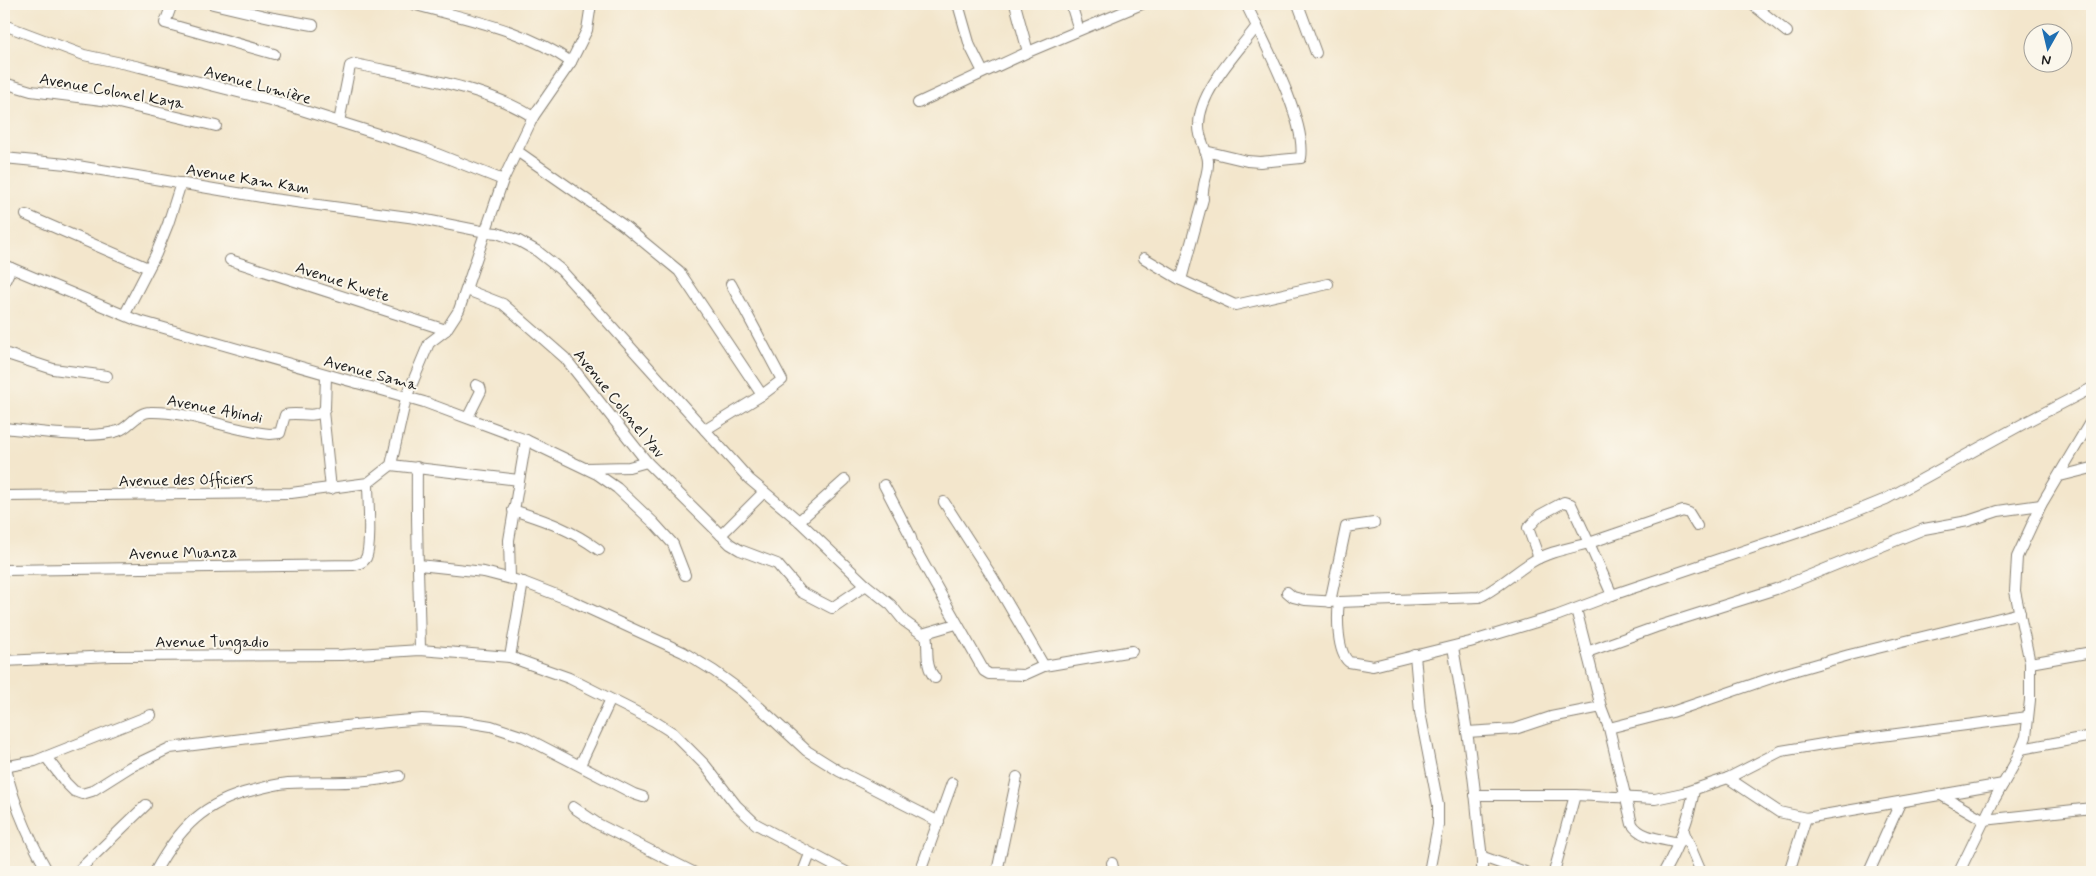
<svg xmlns="http://www.w3.org/2000/svg" width="2096" height="876" viewBox="0 0 2096 876" font-family="Mynerve,sans-serif">
	<rect width="100%" height="100%" fill="#fbf7ec"/>
	<filter id="ink" filterUnits="userSpaceOnUse"><feTurbulence type="fractalNoise" baseFrequency=".02" numOctaves="2"/><feDisplacementMap in="SourceGraphic" scale="10" xChannelSelector="R" yChannelSelector="G"/><feConvolveMatrix kernelMatrix="1 2 1 2 8 2 1 2 1" color-interpolation-filters="sRGB"/></filter>
	<filter id="wash" filterUnits="userSpaceOnUse"><feTurbulence type="fractalNoise" baseFrequency=".0096" numOctaves="4" result="noise"/><feDisplacementMap in="SourceGraphic" scale="20" xChannelSelector="R" yChannelSelector="G"/><feGaussianBlur stdDeviation="1.12" result="paint"/><feColorMatrix in="noise" values="0 0 0 0 0 0 0 0 0 0 0 0 0 0 0 0 0 1.4 0 .05"/><feComposite in="paint" operator="in"/></filter>
	<g filter="url(#wash)">
		<rect width="100%" height="100%" fill="#f3e6cc"/>
	</g>
	<g filter="url(#ink)">
		<g fill="none" stroke-linecap="round" stroke-linejoin="round">
			<g stroke="#888174" stroke-width="12">
				<g id="minor">
					<path d="M172,4L165,23L274,54"/>
					<path d="M213,4L274,18L313,25"/>
					<path d="M958,4L970,46L983,72"/>
					<path d="M1015,4L1028,52"/>
					<path d="M1071,4L1079,30"/>
					<path d="M1298,4L1316,53"/>
					<path d="M1752,4L1787,32"/>
					<path d="M4,25L84,55L140,67L270,100L422,148L503,180"/>
					<path d="M571,62L587,30L591,4"/>
					<path d="M4,83L31,91L110,101L216,126"/>
					<path d="M918,103L1028,52L1142,4"/>
					<path d="M339,122L350,66L355,64C410,76 486,86 533,117"/>
					<path d="M517,151L623,225L679,271L762,395"/>
					<path d="M1205,151L1247,161L1260,162L1301,158C1307,121 1263,40 1246,4"/>
					<path d="M4,158L66,164L273,199L416,218L486,232L497,233L519,241L537,251L561,270L705,430L762,395L782,380L731,284"/>
					<path d="M26,215L148,268"/>
					<path d="M1144,258L1181,280L1235,305L1328,284"/>
					<path d="M230,260L446,330"/>
					<path d="M4,265L136,320L424,402L526,440L597,474L617,488L654,523L673,544L685,575"/>
					<path d="M1181,280L1203,199C1201,186 1209,174 1208,161C1207,148 1198,140 1199,124C1200,90 1237,53 1257,26"/>
					<path d="M4,283L11,268"/>
					<path d="M467,290L503,304L517,316L565,358L647,462L730,544L740,550L777,564L801,592L832,608L866,585"/>
					<path d="M125,314L156,254L168,224L181,183"/>
					<path d="M4,353L53,369L107,376"/>
					<path d="M326,376L325,408L323,411L331,489"/>
					<path d="M468,417L481,391L480,387L476,385"/>
					<path d="M4,428C34,431 90,440 118,431C129,428 137,412 150,412C191,411 230,431 270,434L280,433L285,415C298,411 312,419 323,411"/>
					<path d="M705,430L749,479L799,521L866,585L891,605L904,621L922,634L956,624"/>
					<path d="M391,465L519,480"/>
					<path d="M417,467C416,528 419,589 420,650"/>
					<path d="M586,468L629,467L647,462"/>
					<path d="M2060,476L2092,468"/>
					<path d="M884,485L910,535L913,545L984,671L989,674L1024,675L1044,666L993,578L944,502"/>
					<path d="M4,496L291,493L368,483L391,465L406,398L429,343L446,330L459,310L503,180L533,117L571,62C524,29 468,20 413,4"/>
					<path d="M513,510C547,521 570,529 599,550"/>
					<path d="M799,521L845,480"/>
					<path d="M721,535L764,492"/>
					<path d="M1539,558L1528,528L1540,515L1564,502L1571,504L1589,543L1683,511L1689,513L1697,526"/>
					<path d="M419,565L484,572L523,582L572,601L683,652L714,671L743,692L807,751L839,771L939,822"/>
					<path d="M4,570L353,565C358,564 363,563 366,558C372,545 368,500 368,483"/>
					<path d="M510,578L509,540L526,440"/>
					<path d="M1287,592L1293,597L1305,600L1339,602L1479,597C1491,593 1517,571 1530,563C1547,552 1570,548 1589,543L1612,595"/>
					<path d="M1330,602L1346,527L1374,523"/>
					<path d="M1339,602C1337,617 1337,652 1349,662L1373,666L1470,642L1556,616L1612,595L1832,521L1886,499L2030,420L2092,388"/>
					<path d="M1576,609L1601,707L1609,728L1632,824C1641,839 1664,839 1679,843"/>
					<path d="M926,634C929,649 924,666 935,678"/>
					<path d="M1453,647C1463,705 1473,763 1478,823C1479,840 1483,855 1482,872"/>
					<path d="M1587,652L1656,627L1776,589L1924,529L1968,521L1998,511L2041,505"/>
					<path d="M1415,655L1420,712L1438,805V825L1429,872"/>
					<path d="M510,657L523,582"/>
					<path d="M4,661L112,656L342,655L420,650L510,657L569,678L654,721L673,733L705,765L736,805L756,824L846,872"/>
					<path d="M2030,663L2092,652"/>
					<path d="M1044,666L1132,651"/>
					<path d="M1609,728L1672,712L1786,673L1849,655L2020,613"/>
					<path d="M1467,732L1515,729L1551,717L1601,707"/>
					<path d="M4,749C5,787 29,839 48,872"/>
					<path d="M2021,749L2092,736"/>
					<path d="M46,757L66,783L74,791L82,794L92,791L130,767L170,748L354,725L422,719L460,721L491,726L524,737L634,794L643,797"/>
					<path d="M580,765L610,701"/>
					<path d="M4,767L35,761L151,715"/>
					<path d="M1728,778L1779,812L1806,818L2003,784"/>
					<path d="M1475,795H1575L1655,799L1683,793L1728,778L1781,751L1835,742L2028,717"/>
					<path d="M1941,795L1984,820L2092,808"/>
					<path d="M573,807L598,824L693,872"/>
					<path d="M1684,832L1701,872"/>
					<path d="M1483,857L1525,872"/>
					<path d="M1112,863L1114,872"/>
					<path d="M77,872L146,805"/>
					<path d="M155,872C179,828 204,802 254,790C265,787 277,784 288,783C325,781 362,785 399,776"/>
					<path d="M803,872L810,854"/>
					<path d="M920,872L952,783"/>
					<path d="M997,872L1017,777"/>
					<path d="M1554,872L1575,795"/>
					<path d="M1664,872C1679,845 1689,820 1694,790"/>
					<path d="M1789,872L1806,818"/>
					<path d="M1869,872L1900,803"/>
					<path d="M1959,872L1994,800L2015,763L2026,737L2030,700V663L2015,591L2017,557L2041,505L2092,419"/>
				</g>
			</g>
			<use href="#minor" stroke="#fff" stroke-width="10"/>
		</g>
	</g>
	<g text-anchor="middle" stroke-width="4" stroke-linejoin="round" paint-order="stroke">
		<g font-size="16" fill="#1c1c1c" stroke="#fbf7ec">
			<text transform="translate(258 84) rotate(15)" y="6">Avenue Lumière</text>
			<text transform="translate(112 90) rotate(10)" y="6">Avenue Colonel Kaya</text>
			<text transform="translate(248 178) rotate(9)" y="6">Avenue Kam Kam</text>
			<text transform="translate(343 281) rotate(18)" y="6">Avenue Kwete</text>
			<text transform="translate(371 372) rotate(15)" y="6">Avenue Sama</text>
			<text transform="translate(620 403) rotate(51)" y="6">Avenue Colonel Yav</text>
			<text transform="translate(215 408) rotate(11)" y="6">Avenue Abindi</text>
			<text transform="translate(186 479) rotate(-1)" y="6">Avenue des Officiers</text>
			<text transform="translate(183 552) rotate(-1)" y="6">Avenue Muanza</text>
			<text x="212" y="647">Avenue Tungadio</text>
		</g>
	</g>
	<rect width="2096" height="876" fill="none" stroke="#fbf7ec" stroke-width="20"/>
	<g transform="translate(2048 48) rotate(188)"><circle r="24" fill="#fbf7ec" stroke="#a29f99"/>
	<path d="M0-4L9 19L0 12L-9 19Z" fill="#1f6fb2"/>
	<text y="-8" font-size="14" font-weight="bold" text-anchor="middle" fill="#1c1c1c">N</text>
	</g>
</svg>
